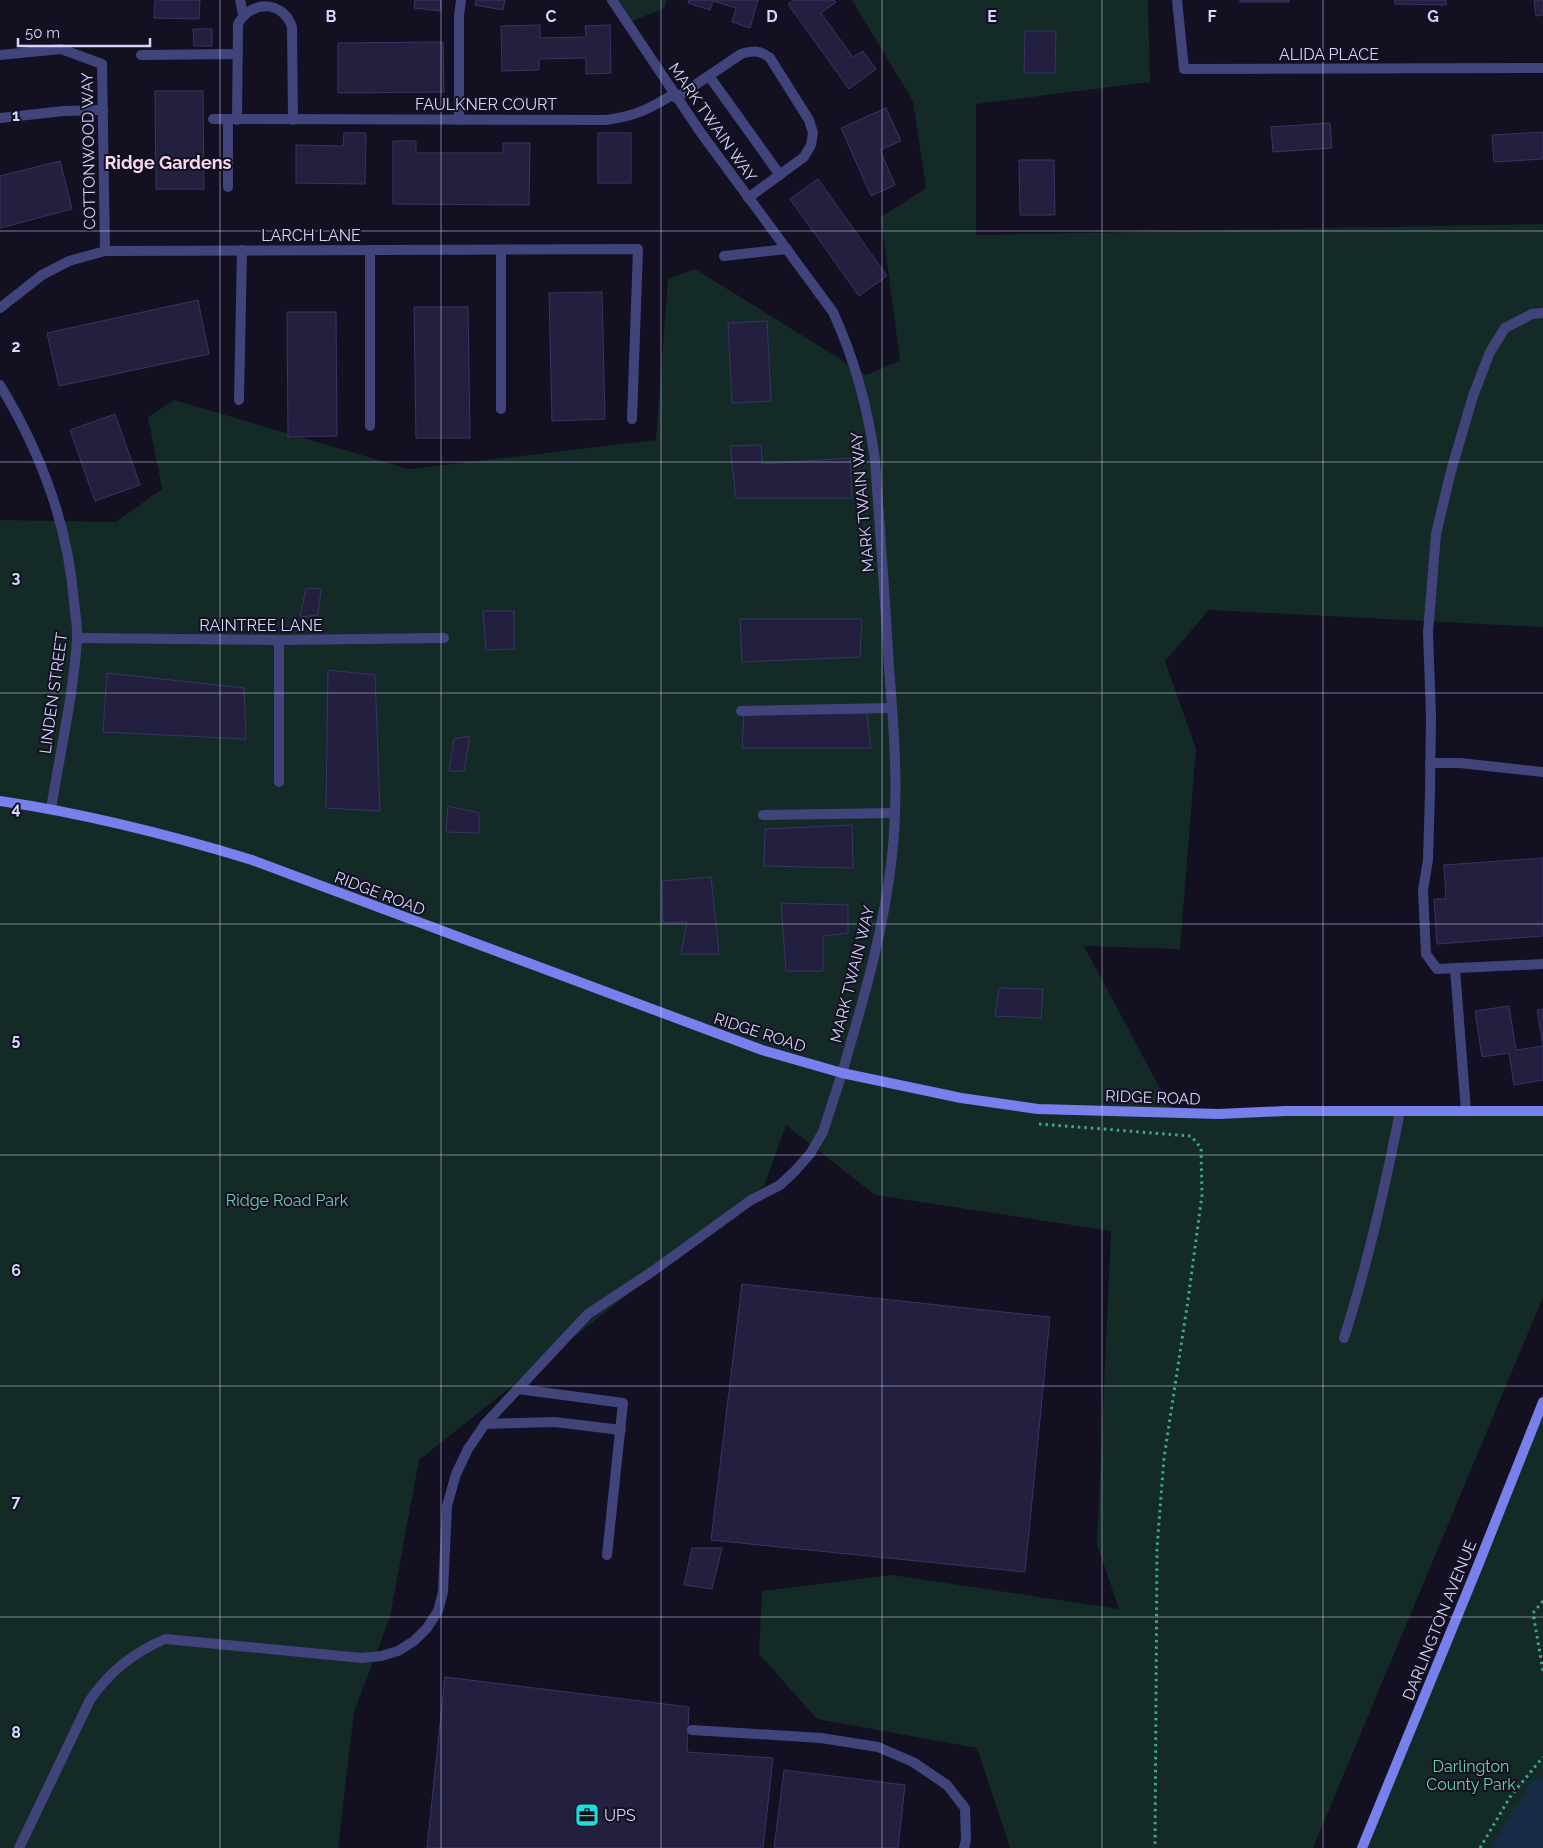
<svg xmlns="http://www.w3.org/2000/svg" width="1543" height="1848" viewBox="0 0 1543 1848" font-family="Raleway,sans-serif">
	<rect width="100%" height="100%" fill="#121021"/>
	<g fill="#142a27">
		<path d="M612,0H667L664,8L623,25Z"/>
		<path d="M852,0H1148L1150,82L976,104V235L1543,224V627L1209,610L1165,661L1196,749L1180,949L1084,946L1171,1109L1241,1112L1543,1116V1297L1313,1848H1010L977,1748L817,1719L759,1654L762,1591L892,1575L1119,1609L1097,1544L1111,1231L875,1195L786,1125L764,1186L419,1460L390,1617L354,1712L338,1848H0V520L116,522L162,489L148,417L174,400L409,469L656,440L668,279L695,269L866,375L900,361L881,217L926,188L913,101Z"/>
		<path d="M1543,1402V1848H1362Z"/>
	</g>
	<path fill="#162c45" d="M1543,1777V1848H1491L1509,1817L1533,1781Z"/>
	<g fill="#221f3f" stroke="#393468">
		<path d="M155,0H200L199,19L154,18Z"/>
		<path d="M415,0H441L440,11L414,8Z"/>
		<path d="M476,0H505L503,10L475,5Z"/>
		<path d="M689,0H758L750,28L732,22L736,8L713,1L710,10L688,3Z"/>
		<path d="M793,0H834L836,2L821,13L853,57L863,51L876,69L849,89L788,4Z"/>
		<rect x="1240" y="0" width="49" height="2"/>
		<path d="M1395,0H1446V5L1395,4Z"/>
		<path d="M1534,0H1543V15L1536,16Z"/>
		<path d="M540,25V38L586,37L585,26L610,25L611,73L586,74V58L539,59V70L502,71L501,26Z"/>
		<path d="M193,29H212V46H194Z"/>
		<path d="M1025,31H1056L1055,73H1024Z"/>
		<path d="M443,42L444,92L338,93V43Z"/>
		<path d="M155,91H203L204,189H156Z"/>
		<path d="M886,108L901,141L880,150L895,185L871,196L841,128Z"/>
		<path d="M1330,123L1332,148L1273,152L1271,127Z"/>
		<path d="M1543,132V159L1494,162L1492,135Z"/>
		<path d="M344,133H366L365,184L296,183V145L343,146Z"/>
		<rect x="598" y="133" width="33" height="50"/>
		<path d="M393,141H416V153H503V143H530L529,205L393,204Z"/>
		<path d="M1019,160H1054L1055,215H1020Z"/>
		<path d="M60,161L72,209L0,228V176Z"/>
		<path d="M818,179L887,276L859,296L790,199Z"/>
		<path d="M602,292L605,419L552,421L549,293Z"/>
		<path d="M198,300L209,354L59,386L47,333Z"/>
		<path d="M414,307H468L470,438H416Z"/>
		<path d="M287,312H336L337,436L288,437Z"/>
		<path d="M767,321L771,401L732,403L728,323Z"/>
		<path d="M115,414L140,485L95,501L70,430Z"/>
		<path d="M761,445L762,464L850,458L852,498H736L730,446Z"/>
		<path d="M306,588L321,589L318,615L300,617Z"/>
		<path d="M483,611H514V649L486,650Z"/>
		<path d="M740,619H862L860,657L742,662Z"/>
		<path d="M328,670L375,675L380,811L326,808Z"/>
		<path d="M107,673L244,688L246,739L103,732Z"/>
		<path d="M744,712L867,713L871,748H742Z"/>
		<path d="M470,736L464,771H449L454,739Z"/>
		<path d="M448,806L479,813V833L446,832Z"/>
		<path d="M852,825L853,868L764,866L765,829Z"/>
		<path d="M1543,858V936L1437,944L1434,899H1446L1444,865Z"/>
		<path d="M711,877L719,954H681L687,922L663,923L662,881Z"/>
		<path d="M781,903L848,905V933L823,936V971H786Z"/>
		<path d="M999,988L1043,989L1041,1018L995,1016Z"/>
		<path d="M1509,1006L1516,1050L1543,1046L1537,1010L1543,1009V1080L1514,1085L1509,1053L1482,1057L1475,1011Z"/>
		<path d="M742,1284L1050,1317L1025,1572L711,1540Z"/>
		<path d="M692,1548H722L712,1589L684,1585Z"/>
		<path d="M445,1677L689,1707L687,1752L773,1758L763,1848H427Z"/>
		<path d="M784,1770L905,1785L898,1848H774Z"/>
	</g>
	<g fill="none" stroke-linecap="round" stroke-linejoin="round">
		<g stroke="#3ea595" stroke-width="3" stroke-dasharray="2.5 4" stroke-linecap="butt">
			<path d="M1039,1124L1191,1136L1201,1148L1202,1195L1188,1300L1164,1458L1157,1548L1155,1848"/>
			<path d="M1543,1601L1533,1613L1543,1671"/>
			<path d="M1480,1848L1510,1797L1543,1757"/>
		</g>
		<g stroke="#41447a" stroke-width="10">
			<path d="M709,76L780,175"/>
			<path d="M459,120V16L461,0"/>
			<path d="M228,187V119"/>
			<path d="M1543,313L1532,314L1505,328L1490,352L1473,396L1451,471L1436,534L1428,632L1431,716L1430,793L1428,860L1423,890L1426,954L1437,969L1543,964"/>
			<path d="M1430,763H1460L1543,772"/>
			<path d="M1455,969L1466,1111"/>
			<path d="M1344,1338C1368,1263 1385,1188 1400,1111"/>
			<path d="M518,1389L623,1403L607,1555"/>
			<path d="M485,1424L555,1422L621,1430"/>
			<path d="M692,1730L821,1738L878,1747L913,1762L947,1785L965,1808L966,1840L964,1848"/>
			<path d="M19,1848L90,1700C110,1671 133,1653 165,1639L362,1658L381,1656L398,1651L414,1641L427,1628L438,1611L443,1592L447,1506L456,1474L468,1449L485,1424L588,1314L653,1271L751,1200L780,1185L795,1171L810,1154L823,1132L842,1073"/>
		</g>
		<g stroke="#41447a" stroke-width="10">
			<path d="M240,0L243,14"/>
			<path d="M612,0L701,133L833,312C855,360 868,408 875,460C880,529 885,598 889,667C894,730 899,793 892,856C884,931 863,1001 842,1073"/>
			<path d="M1177,0L1184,69L1543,68"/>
			<path d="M0,55L61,49L102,64L105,251"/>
			<path d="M141,55L238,54"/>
			<path d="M676,98L741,54C753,50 760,50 770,58L809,120L813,133L811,145L804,157L748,198"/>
			<path d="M0,118L64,111L103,110"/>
			<path d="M213,119L606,120C636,116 649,109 674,94"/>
			<path d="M237,120L238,24C251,0 283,0 292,27L293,120"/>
			<path d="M501,250V409"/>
			<path d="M724,256L787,249"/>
			<path d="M0,308L42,275L69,261L105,251L638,249L632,419"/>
			<path d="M0,385C40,451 68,525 74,602C75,614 78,628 77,640C73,696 60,753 51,809"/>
			<path d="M239,400L242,250"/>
			<path d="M370,426V250"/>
			<path d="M78,638L279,640L444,638"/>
			<path d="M279,640V782"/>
			<path d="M741,711L892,708"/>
			<path d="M763,815L895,813"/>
		</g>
		<g stroke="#7880ed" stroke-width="10">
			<path d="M0,801C88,814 167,834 252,860L762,1050L842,1073L961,1098L1038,1109L1219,1114L1285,1111H1543"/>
			<path d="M1362,1848L1477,1568L1543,1402"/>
		</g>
	</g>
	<path fill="none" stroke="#d6d5fa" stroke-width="1" stroke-opacity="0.55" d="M220,0V1848M441,0V1848M661,0V1848M882,0V1848M1102,0V1848M1323,0V1848M0,231H1543M0,462H1543M0,693H1543M0,924H1543M0,1155H1543M0,1386H1543M0,1617H1543"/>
	<defs>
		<g id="office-square" transform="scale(1.25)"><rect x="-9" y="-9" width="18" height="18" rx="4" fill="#1ddcde" stroke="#121021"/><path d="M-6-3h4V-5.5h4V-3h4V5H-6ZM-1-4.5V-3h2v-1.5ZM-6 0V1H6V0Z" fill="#111"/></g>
	</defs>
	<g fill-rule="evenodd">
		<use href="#office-square" x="587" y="1815"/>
	</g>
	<g text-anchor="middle" stroke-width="4" stroke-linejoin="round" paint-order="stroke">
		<g font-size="16" fill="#d6d5fa" stroke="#121021">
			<text x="1329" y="60">ALIDA PLACE</text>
			<text x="486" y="110">FAULKNER COURT</text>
			<text transform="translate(713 122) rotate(55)" y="6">MARK TWAIN WAY</text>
			<text transform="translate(88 151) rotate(-91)" y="6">COTTONWOOD WAY</text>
			<text x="311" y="241">LARCH LANE</text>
			<text transform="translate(862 502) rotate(-95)" y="6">MARK TWAIN WAY</text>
			<text x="261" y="631">RAINTREE LANE</text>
			<text transform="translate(53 693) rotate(-82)" y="6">LINDEN STREET</text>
			<text transform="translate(380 893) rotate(21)" y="6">RIDGE ROAD</text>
			<text transform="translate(852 974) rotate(-76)" y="6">MARK TWAIN WAY</text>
			<text transform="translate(760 1032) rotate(18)" y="6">RIDGE ROAD</text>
			<text transform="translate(1153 1097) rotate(2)" y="6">RIDGE ROAD</text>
			<text transform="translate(1439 1620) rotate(-68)" y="6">DARLINGTON AVENUE</text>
		</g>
		<g font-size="16" fill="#6bd0ad" stroke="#121021">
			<text x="287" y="1206">Ridge Road Park</text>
			<text x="1471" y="1772">Darlington<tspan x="1471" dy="18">County Park</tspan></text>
		</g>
		<g font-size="16" fill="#d6d5fa" stroke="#121021" text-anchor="start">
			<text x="604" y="1821">UPS</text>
		</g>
		<g font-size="18" font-weight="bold" fill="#fad7f0" stroke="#121021">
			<text x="168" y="169">Ridge Gardens</text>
		</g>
	</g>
	<g font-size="16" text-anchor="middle" font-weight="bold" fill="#d6d5fa" stroke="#121021" stroke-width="4" stroke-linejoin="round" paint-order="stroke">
		<text x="331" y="22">B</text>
		<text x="551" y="22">C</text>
		<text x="772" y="22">D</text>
		<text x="992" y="22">E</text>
		<text x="1212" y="22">F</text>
		<text x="1433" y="22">G</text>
		<text x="16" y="121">1</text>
		<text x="16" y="352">2</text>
		<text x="16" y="583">3</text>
		<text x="16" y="814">4</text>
		<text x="16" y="1045">5</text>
		<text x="16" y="1276">6</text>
		<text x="16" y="1507">7</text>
		<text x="16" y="1738">8</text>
	</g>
	<path d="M18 38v8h132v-8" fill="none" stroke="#d6d5fa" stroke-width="2.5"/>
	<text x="25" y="38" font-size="15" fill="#d6d5fa" stroke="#121021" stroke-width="4" paint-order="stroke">50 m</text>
</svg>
